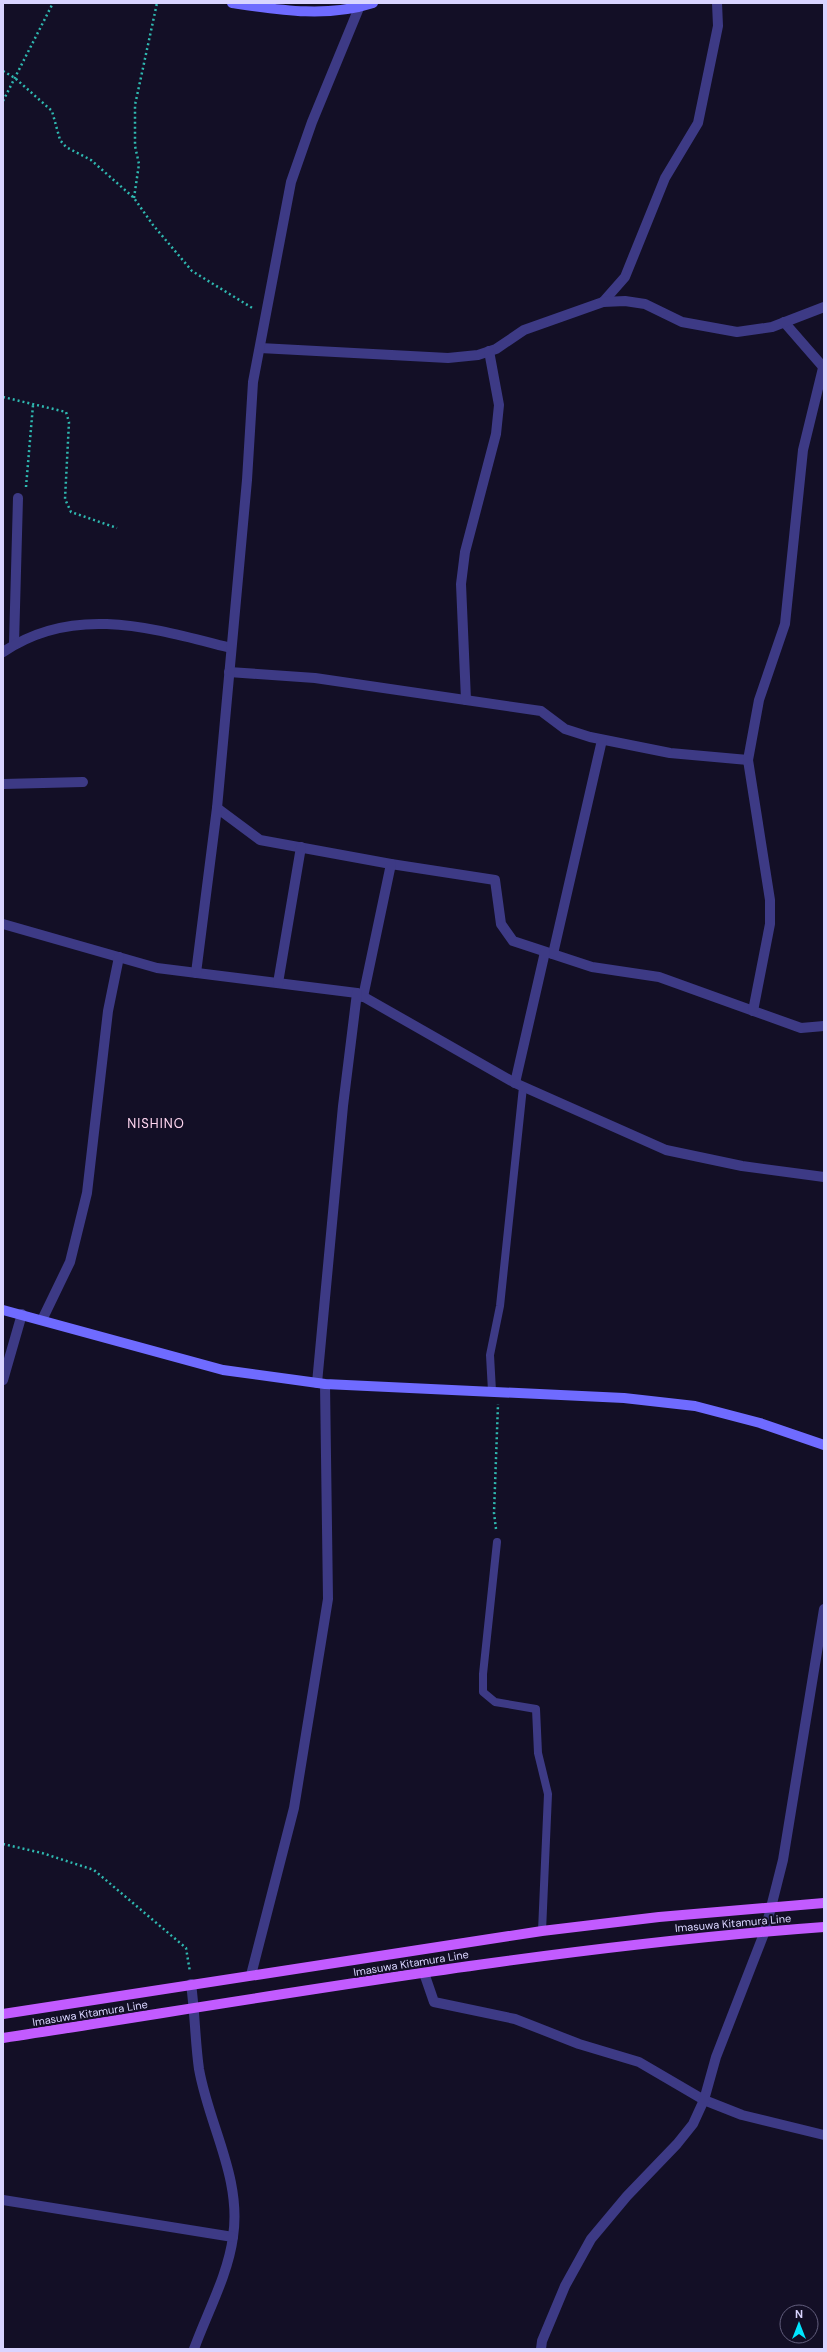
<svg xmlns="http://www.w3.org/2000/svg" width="827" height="2352" viewBox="0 0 827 2352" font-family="'DM Sans',sans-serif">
	<rect width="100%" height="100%" fill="#130f26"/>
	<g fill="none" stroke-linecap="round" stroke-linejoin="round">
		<g stroke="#2fb8b0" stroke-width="2.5" stroke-dasharray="2 3" stroke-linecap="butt">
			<path d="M3,71L15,78L52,111L60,140L66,147L91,160L134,198L153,225L192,271L254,309"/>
			<path d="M3,101L53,3"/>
			<path d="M134,198L139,164L135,146V105L157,3"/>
			<path d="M3,397L66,412L69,422L65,499L71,512L117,528"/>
			<path d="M26,487L33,405"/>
			<path d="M496,1529L494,1513L498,1404"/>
			<path d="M3,1844L42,1853L94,1870L186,1948L190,1972"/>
		</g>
		<g stroke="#3d3a85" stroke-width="8">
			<path d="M492,1391L490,1355L500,1306L523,1087"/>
			<path d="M497,1542L483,1674V1692L495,1702L536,1709L538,1753L548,1794L542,1931"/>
		</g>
		<g stroke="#3d3a85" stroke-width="10">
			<path d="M603,302L625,277L665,178L698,123L718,26L717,3"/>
			<path d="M784,322L824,368"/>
			<path d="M260,348L448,358L478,355L496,349L524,330L603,302L625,301L645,304L682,322L737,332L772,327L824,307"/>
			<path d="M14,644L18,498"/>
			<path d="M3,652C75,603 155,629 231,648"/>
			<path d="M229,672L315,678L541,711L565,729L590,737L670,753L748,760"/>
			<path d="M466,700L461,584L465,552L496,434L499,405L489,351"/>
			<path d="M3,784L83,782"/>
			<path d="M217,808L260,840L391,864L495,880L501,924L513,941L592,967L659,977L801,1028L824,1026"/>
			<path d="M3,924L157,968L357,993L515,1083L666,1150L742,1166L824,1177"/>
			<path d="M553,954L602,740"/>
			<path d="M196,973L217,808L247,480L253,382L291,182L312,122L361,3"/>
			<path d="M278,983L301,847"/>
			<path d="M363,997L391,864"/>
			<path d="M753,1011L770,924V900L748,760L759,700L785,624L803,450L823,368"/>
			<path d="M515,1083L545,952"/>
			<path d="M42,1320L70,1262L87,1193L108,1011L119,957"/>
			<path d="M3,1380L22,1314"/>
			<path d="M317,1383L343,1106L357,993"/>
			<path d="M424,1973L434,2002L515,2019L579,2044L639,2062L704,2100L742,2115L824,2135"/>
			<path d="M251,1975L294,1808L328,1599L325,1384"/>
			<path d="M191,1984C195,2012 195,2041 199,2069C209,2126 242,2178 233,2237C228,2275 207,2313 194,2349"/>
			<path d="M3,2200L233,2237"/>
			<path d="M541,2349L542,2341L565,2286L591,2239L627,2196L677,2144L693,2124L704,2100L716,2057L765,1931L783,1860L824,1609"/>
		</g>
		<g stroke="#6f6bff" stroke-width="10">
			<path d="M232,3C279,10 327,18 373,3"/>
			<path d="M3,1310L223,1370L325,1384L624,1398L695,1406L760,1423L824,1445"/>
		</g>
		<g stroke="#c25bff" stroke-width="10">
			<path d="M3,2014L542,1931L659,1917L824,1903"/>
			<path d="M3,2038C276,1996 549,1947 824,1927"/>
		</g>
	</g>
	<g text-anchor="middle" stroke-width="4" stroke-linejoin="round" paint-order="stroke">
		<g font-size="11" fill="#d9d4ff" stroke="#130f26">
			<text transform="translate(733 1923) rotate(-5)" y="4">Imasuwa Kitamura Line</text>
			<text transform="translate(411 1963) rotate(-9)" y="4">Imasuwa Kitamura Line</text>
			<text transform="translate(90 2013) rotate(-9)" y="4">Imasuwa Kitamura Line</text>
		</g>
		<g font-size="13" letter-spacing="1" fill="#ffd6f0" stroke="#130f26">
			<text x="156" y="1128">NISHINO</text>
		</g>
	</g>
	<rect width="827" height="2352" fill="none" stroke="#d9d4ff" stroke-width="8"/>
	<g transform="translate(799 2324)"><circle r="19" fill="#130f26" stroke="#625e7d"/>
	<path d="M0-3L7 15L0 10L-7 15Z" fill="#00e5ff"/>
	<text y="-6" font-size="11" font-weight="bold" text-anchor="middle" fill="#d9d4ff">N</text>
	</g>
</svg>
